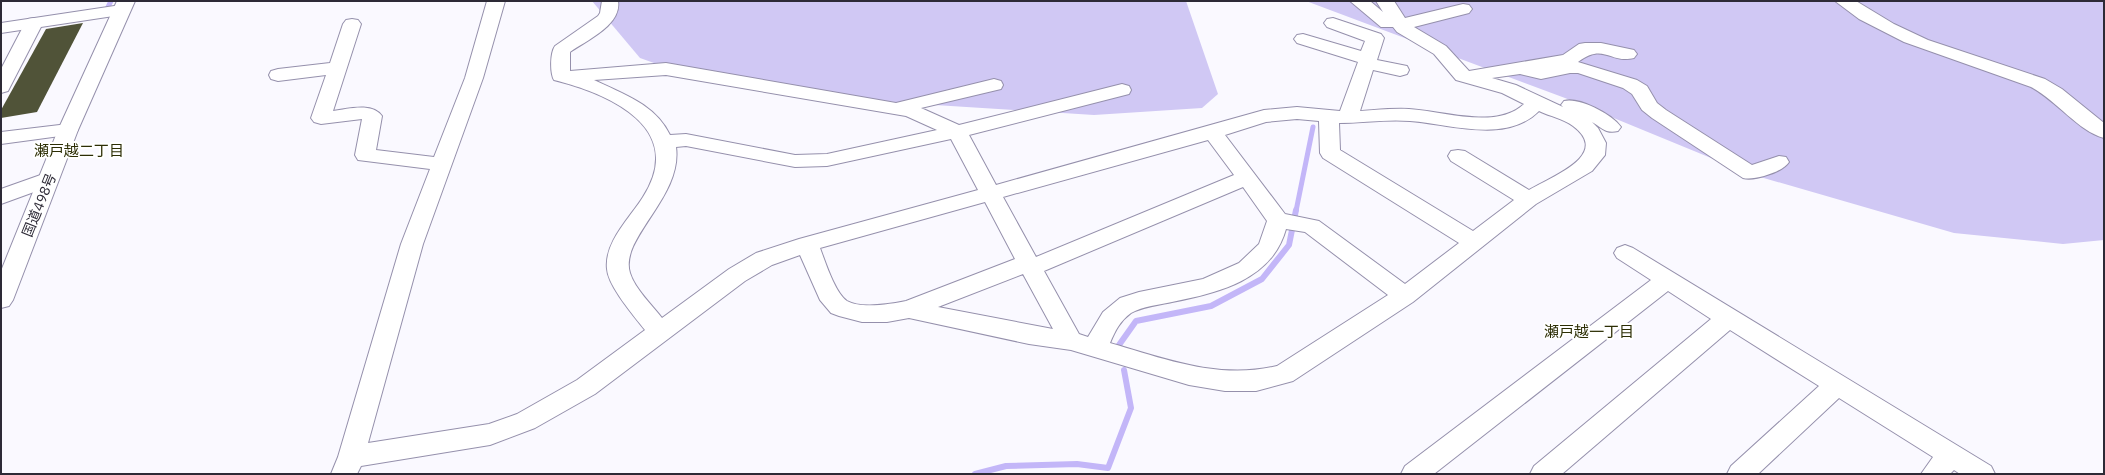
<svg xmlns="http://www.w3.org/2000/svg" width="2105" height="475" viewBox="0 0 2105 475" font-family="'IBM Plex Sans','Noto Sans JP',sans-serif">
	<rect width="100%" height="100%" fill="#faf9ff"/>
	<g fill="#d0c8f4">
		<path d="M592,1H1186L1218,94L1202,108L1094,115L903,103L696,78L640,58Z"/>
		<path d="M1306,1H2104V240L2063,244L1954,233L1750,174L1565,98Z"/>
	</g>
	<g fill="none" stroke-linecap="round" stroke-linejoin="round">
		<g stroke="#c3b6f8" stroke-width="5">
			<path d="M108,7L111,1"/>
			<path d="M1296,211L1313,127"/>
		</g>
		<g stroke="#c3b6f8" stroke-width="6">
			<path d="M1119,345L1136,321L1211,306L1262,279L1289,245L1296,210"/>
			<path d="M975,474L1006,466L1077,464L1108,468L1131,408L1124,370"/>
		</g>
	</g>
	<path fill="#505338" d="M83,23L37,112L1,118V110L46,29Z"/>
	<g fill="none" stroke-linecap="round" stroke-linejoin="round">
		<g stroke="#9590ac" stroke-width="2">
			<g id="minor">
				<path d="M487,1H505L483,78L423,244L368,443L489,424L517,414L577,380L645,330C634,316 608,286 607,269C604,242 630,218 643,197C687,128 610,94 554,80C550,73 550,53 555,46L598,16L600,13L602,1H618C622,25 587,40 570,52V71L666,63L896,103L994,79L1001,81L1003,85L1001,89L921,108L959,125L1122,84L1129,86L1131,90L1129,94L969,135L996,185L1264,110L1297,107L1340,111L1358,62L1297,43L1294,39L1297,35L1303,34L1361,51L1365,41L1327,27L1324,23L1327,19L1333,18L1381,34L1384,38L1377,60L1407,66L1409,70L1407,74L1400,76L1373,70L1360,111C1376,110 1393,108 1409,109C1443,111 1497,130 1524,104L1502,93L1456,80L1434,54L1397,32L1393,27H1381L1350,1H1370L1383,12L1376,1H1394L1405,18L1463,4L1469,5L1472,9L1469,13L1414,27L1446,46L1469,71L1563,55L1579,44L1585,43H1601L1634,50L1637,54L1634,58C1610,64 1604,42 1578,62L1637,80L1647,86L1657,103L1666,110L1752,165L1779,156L1786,157L1789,162C1783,172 1754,181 1743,178L1652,118L1642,110L1632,94L1623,88L1578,73H1570L1541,79L1520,74L1492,78L1516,85L1563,107L1561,105L1564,101C1579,97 1612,114 1621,127L1618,131C1606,134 1602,128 1592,122L1598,128L1606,143L1605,155L1592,171L1536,204L1413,302L1293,381L1256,391H1225L1189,385L1071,350L1029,344L909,318L887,322H862L839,316L831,313L820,300L800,255L772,265L745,281L595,394L535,428L490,445L361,466L357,474H331L338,457L401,244L430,169L358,160L355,155L362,119L321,124L314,122L311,118L326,75L278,81L271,79L269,75L271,71L278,69L330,63L343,24L346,20L352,19L358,20L361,24L333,111C348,109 372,102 382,116L376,150L434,157L465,78ZM666,75L906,116L937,130L827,154L795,155L686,134L670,135C655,104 623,94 594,80ZM1539,111C1549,116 1564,119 1573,126C1612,155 1551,177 1529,190L1465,151L1458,150L1451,151L1448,156L1451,161L1514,200L1473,231L1340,150L1339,123C1362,123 1386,119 1410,121C1450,124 1506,144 1539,111ZM1297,119L1319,121L1320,153L1323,158L1459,243L1405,284L1319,221L1285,214L1225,135L1266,122ZM951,139L978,190L799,239L756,253L729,269L662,318C652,305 635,289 630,273C619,238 683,197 676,147L686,146L795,167L827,166ZM1208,140L1234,175L1036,257L1003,197ZM1243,187L1267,221L1259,244L1239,263L1203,279L1139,292L1120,298L1103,312L1088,337L1079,334L1044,271ZM985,202L1015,259L906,301C891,304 861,309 847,301C835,293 825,261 820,248ZM1286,229L1305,232L1388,295L1277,366C1219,380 1165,359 1110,343C1115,331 1120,321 1131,313C1143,306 1159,305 1172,302C1218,293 1272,280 1286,229ZM1023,274L1053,329L938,307Z"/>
				<path d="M1835,1H1856L1894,24L1928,40L2045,79L2062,89L2104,123V138C2078,131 2056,100 2031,87L1904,42L1859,19Z"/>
				<path d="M34,18L40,19L43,23L10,87L8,91L1,93V69L25,23L28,19Z"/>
				<path d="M68,124L75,126L78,130L75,134L1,144V132Z"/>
				<path d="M49,172L56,174L59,179L56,184L1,204V189Z"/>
				<path d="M1625,245L1633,248L1991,466L1995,474H1960L1954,470L1950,474H1921L1933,457L1839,398L1758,474H1727L1731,466L1819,386L1730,330L1562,474H1530L1534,466L1711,319L1668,291L1434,474H1401L1405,466L1651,280L1617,258L1614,253L1617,248Z"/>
			</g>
		</g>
		<g stroke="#9590ac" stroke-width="2">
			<path id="tertiary" d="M121,5L127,6L130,10L127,14L1,33V23Z"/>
		</g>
		<g stroke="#9590ac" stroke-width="2">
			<path id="trunk" d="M117,1H135L78,130L13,300L9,306L1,308V271L58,130Z"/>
		</g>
		<use href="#minor" fill="#fff" fill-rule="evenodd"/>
		<use href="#tertiary" fill="#fff" fill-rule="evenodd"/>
		<use href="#trunk" fill="#fff" fill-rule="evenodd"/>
	</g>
	<g text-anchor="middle" stroke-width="4" stroke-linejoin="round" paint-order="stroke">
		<g font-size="14" fill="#2d2a36" stroke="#fff">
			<text transform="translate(39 205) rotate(-68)" y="5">国道498号</text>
		</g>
		<g font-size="15" fill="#2c2e04" stroke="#fff">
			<text x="79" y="156">瀬戸越二丁目</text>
			<text x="1589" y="337">瀬戸越一丁目</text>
		</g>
	</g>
	<rect width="2105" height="475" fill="none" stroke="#2d2a36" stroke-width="4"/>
</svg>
